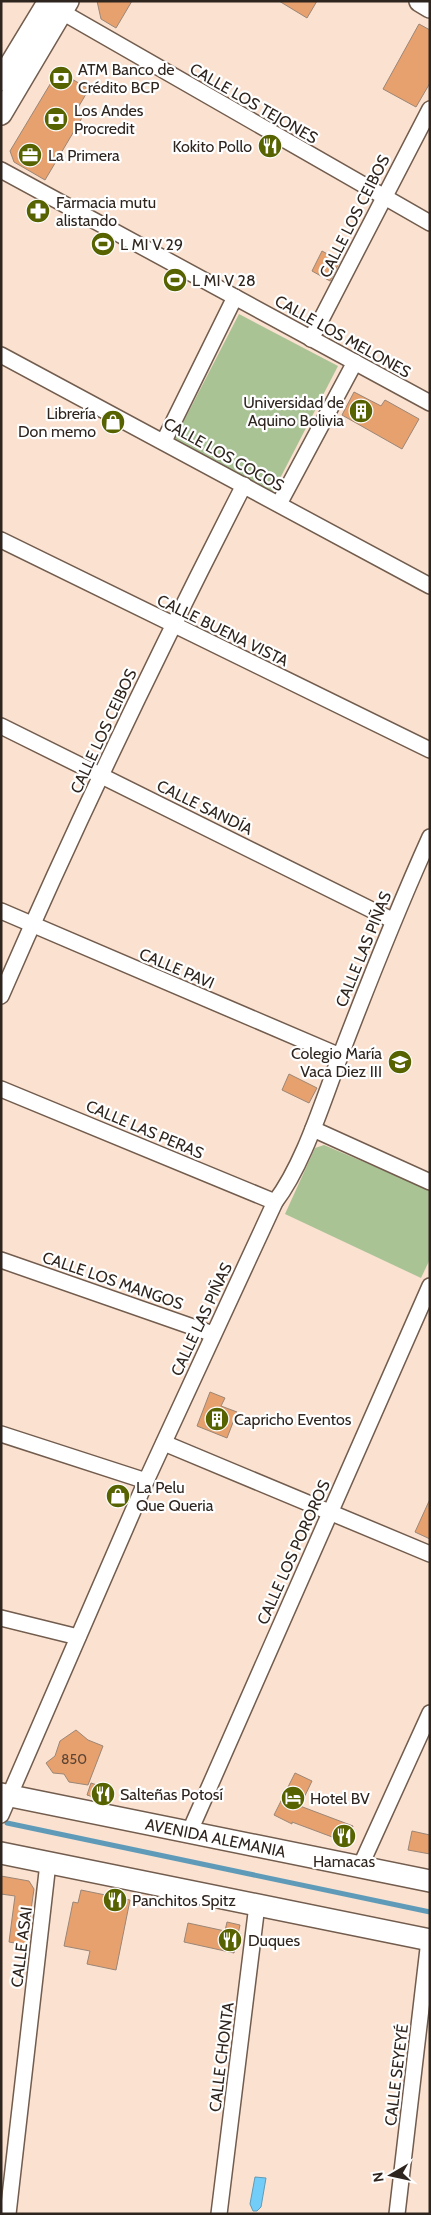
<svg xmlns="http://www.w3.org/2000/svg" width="431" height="2215" viewBox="0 0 431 2215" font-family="Cabin,sans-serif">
	<rect width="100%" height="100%" fill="#fae1d0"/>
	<g fill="#aac395">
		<path d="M239,314L338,366L273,492L174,440Z"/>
		<path d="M324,1145L430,1190V1259L421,1278L285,1214L315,1148Z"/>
	</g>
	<path fill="#73cdf9" stroke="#5f9bb8" d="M255,2177L266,2178L261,2207L257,2211H253L250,2204Z"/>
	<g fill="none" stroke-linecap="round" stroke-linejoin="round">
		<path stroke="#5f9bb8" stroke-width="5" d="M7,1823L430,1912"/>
	</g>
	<g fill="#e7a16e" stroke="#9c8676">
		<path d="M97,1H132L116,28L101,19Z"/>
		<path d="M279,1H317L307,18Z"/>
		<path d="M419,24L430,30V83L416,107L383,89Z"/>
		<path d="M58,71L89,89L76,111L83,116L45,180L14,162L10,151Z"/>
		<path d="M322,251L340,261L330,281L312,271Z"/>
		<path d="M354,392L381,406L385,400L419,419L402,449L342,415Z"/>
		<path d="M289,1074L317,1088L309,1103L282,1090Z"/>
		<path d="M210,1392L225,1398L221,1406L237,1412L227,1438L197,1426Z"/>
		<path d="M430,1499V1539L415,1532Z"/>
		<path d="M76,1730L88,1740L103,1746L88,1785L69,1782L64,1774L53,1773L46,1763L55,1756L60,1741Z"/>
		<path d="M295,1773L312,1781L300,1806L353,1826L350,1836L343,1841L292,1822V1824L274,1815Z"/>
		<path d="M91,1783L109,1789L105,1801L87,1795Z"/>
		<path d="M412,1831L430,1835V1854L408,1850Z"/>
		<path d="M1,1876L29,1881L34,1889L26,1945L9,1942L15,1896L1,1894Z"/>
		<path d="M81,1890L130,1900L116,1970L87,1964L90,1951L64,1946L73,1902L78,1903Z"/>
		<path d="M227,1922L240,1925L234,1953L184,1942L188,1923L225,1931Z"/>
	</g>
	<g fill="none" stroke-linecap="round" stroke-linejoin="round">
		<g stroke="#725c4d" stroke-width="18">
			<g id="street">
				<path d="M62,12L430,223"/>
				<path d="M1,170L430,403"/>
				<path d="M311,339L430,109"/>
				<path d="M1,355L430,586"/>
				<path d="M164,441L235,297"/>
				<path d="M279,504L355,362"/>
				<path d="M1,540L430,750"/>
				<path d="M1,726L392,920"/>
				<path d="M1,911L340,1056"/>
				<path d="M1,996C76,823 158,653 244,485"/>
				<path d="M1,1089L275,1202"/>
				<path d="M313,1129L430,1182"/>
				<path d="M1,1260L213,1334"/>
				<path d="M1,1434L146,1481"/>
				<path d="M164,1443L430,1554"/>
				<path d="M1,1618L78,1637"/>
				<path d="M1,1815L146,1481L275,1202C304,1164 323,1100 341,1054C369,981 398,908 430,837"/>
				<path d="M189,1833L430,1286"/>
				<path d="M360,1867L430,1713"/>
				<path d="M8,2214L48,1863"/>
				<path d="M219,2214L257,1905"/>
				<path d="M397,2214L429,1940"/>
			</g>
		</g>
		<g stroke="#725c4d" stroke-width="24">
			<g id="secondary">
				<path d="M420,1L430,7"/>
				<path d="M1,80L49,1"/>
				<path d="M1,114L68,1"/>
				<path id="s1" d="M1,1794L430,1881"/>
				<path d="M1,1853L430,1940"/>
			</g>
		</g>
		<use href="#street" stroke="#fff" stroke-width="15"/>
		<use href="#secondary" stroke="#fff" stroke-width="21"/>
	</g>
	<defs>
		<g id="bank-disc" transform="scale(1.25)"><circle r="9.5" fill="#576200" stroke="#fff"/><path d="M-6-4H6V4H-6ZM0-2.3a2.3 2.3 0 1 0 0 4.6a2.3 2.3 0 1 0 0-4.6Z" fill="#fff"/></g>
		<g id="restaurant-disc" transform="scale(1.25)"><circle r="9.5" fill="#576200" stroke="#fff"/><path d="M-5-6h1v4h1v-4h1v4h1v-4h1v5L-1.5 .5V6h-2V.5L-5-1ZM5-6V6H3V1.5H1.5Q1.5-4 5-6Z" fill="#fff"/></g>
		<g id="office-disc" transform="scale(1.25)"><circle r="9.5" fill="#576200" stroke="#fff"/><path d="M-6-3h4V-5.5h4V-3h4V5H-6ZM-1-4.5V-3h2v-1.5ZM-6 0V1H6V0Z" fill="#fff"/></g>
		<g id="pharmacy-disc" transform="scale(1.25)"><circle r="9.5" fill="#576200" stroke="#fff"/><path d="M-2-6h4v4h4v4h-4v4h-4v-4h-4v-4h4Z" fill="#fff"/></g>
		<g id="stadium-disc" transform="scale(1.25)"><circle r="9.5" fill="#576200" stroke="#fff"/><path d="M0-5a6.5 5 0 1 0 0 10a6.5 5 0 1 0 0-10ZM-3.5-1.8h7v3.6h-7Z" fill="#fff"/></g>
		<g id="building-disc" transform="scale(1.25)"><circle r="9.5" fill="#576200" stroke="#fff"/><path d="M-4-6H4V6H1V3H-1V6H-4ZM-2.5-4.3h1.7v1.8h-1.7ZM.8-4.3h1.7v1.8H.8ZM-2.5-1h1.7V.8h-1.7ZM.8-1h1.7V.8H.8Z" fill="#fff"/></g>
		<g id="shop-disc" transform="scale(1.25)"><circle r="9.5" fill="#576200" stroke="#fff"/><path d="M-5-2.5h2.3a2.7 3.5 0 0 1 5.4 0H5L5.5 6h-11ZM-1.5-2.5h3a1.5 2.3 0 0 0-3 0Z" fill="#fff"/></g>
		<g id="school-disc" transform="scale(1.25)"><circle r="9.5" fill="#576200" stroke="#fff"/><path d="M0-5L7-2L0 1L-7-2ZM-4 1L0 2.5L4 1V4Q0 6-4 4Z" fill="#fff"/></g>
		<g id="hotel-disc" transform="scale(1.25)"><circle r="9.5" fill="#576200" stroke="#fff"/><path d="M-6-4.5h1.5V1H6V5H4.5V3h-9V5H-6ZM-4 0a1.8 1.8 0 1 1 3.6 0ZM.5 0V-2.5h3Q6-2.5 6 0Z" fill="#fff"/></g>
	</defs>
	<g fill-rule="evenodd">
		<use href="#bank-disc" x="61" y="78"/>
		<use href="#bank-disc" x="56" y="119"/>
		<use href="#restaurant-disc" x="270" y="146"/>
		<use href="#office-disc" x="30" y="155"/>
		<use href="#pharmacy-disc" x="38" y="211"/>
		<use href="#stadium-disc" x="103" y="244"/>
		<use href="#stadium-disc" x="175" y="280"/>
		<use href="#building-disc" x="361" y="411"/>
		<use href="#shop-disc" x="113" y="422"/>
		<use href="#school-disc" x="400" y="1062"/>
		<use href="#building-disc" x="217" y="1419"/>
		<use href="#shop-disc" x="118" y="1496"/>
		<use href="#restaurant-disc" x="103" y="1794"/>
		<use href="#hotel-disc" x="293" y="1798"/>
		<use href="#restaurant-disc" x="344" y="1836"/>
		<use href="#restaurant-disc" x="115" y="1900"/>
		<use href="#restaurant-disc" x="230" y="1940"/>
	</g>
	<g text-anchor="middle" stroke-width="4.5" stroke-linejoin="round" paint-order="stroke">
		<g font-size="14" fill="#5d4433">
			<text x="74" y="1764">850</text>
		</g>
		<g font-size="16" fill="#2f251f" stroke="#fff" text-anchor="start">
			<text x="78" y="75">ATM Banco de<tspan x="78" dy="18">Crédito BCP</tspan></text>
			<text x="74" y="116">Los Andes<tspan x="74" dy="18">Procredit</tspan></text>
			<text x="252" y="152" text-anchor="end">Kokito Pollo</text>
			<text x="48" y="161">La Primera</text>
			<text x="56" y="208">Farmacia mutu<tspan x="56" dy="18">alistando</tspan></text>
			<text x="120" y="250">L MI V 29</text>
			<text x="192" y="286">L MI V 28</text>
			<text x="344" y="408" text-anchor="end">Universidad de<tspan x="344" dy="18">Aquino Bolivia</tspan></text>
			<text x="96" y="419" text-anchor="end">Librería<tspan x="96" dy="18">Don memo</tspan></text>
			<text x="382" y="1059" text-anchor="end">Colegio María<tspan x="382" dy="18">Vaca Diez III</tspan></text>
			<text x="234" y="1425">Capricho Eventos</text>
			<text x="136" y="1493">La Pelu<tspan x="136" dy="18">Que Queria</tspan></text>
			<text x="120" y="1800">Salteñas Potosí</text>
			<text x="310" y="1804">Hotel BV</text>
			<text x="344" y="1867" text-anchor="middle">Hamacas</text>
			<text x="132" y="1906">Panchitos Spitz</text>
			<text x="248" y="1946">Duques</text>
		</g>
		<g font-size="16" fill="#2f251f" stroke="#fff">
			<text transform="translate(254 103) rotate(30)" y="6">CALLE LOS TEJONES</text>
			<text transform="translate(354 216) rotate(-63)" y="6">CALLE LOS CEIBOS</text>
			<text transform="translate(343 336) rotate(29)" y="6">CALLE LOS MELONES</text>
			<text transform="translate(224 454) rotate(29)" y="6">CALLE LOS COCOS</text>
			<text transform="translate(223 630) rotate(26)" y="6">CALLE BUENA VISTA</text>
			<text transform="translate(103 731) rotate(-65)" y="6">CALLE LOS CEIBOS</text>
			<text transform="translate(205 807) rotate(26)" y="6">CALLE SANDÍA</text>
			<text transform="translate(363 949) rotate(-68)" y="6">CALLE LAS PIÑAS</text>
			<text transform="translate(177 968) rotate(23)" y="6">CALLE PAVI</text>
			<text transform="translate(145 1129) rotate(23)" y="6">CALLE LAS PERAS</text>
			<text transform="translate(113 1280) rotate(19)" y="6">CALLE LOS MANGOS</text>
			<text transform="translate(201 1319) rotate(-65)" y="6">CALLE LAS PIÑAS</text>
			<text transform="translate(293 1552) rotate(-66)" y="6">CALLE LOS POROROS</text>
			<text dy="6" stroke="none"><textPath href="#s1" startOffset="219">AVENIDA ALEMANIA</textPath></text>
			<text transform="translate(21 1947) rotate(-83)" y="6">CALLE ASAI</text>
			<text transform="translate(221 2057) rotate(-83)" y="6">CALLE CHONTA</text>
			<text transform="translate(396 2075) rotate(-83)" y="6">CALLE SEYEYÉ</text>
		</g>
	</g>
	<rect width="431" height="2215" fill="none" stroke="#2f251f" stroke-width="5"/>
	<g transform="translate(391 2175) rotate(261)" stroke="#ffffff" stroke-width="4" paint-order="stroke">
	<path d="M0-4L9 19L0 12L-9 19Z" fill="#2f251f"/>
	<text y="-8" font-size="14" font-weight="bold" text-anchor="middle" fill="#2f251f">N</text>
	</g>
</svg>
